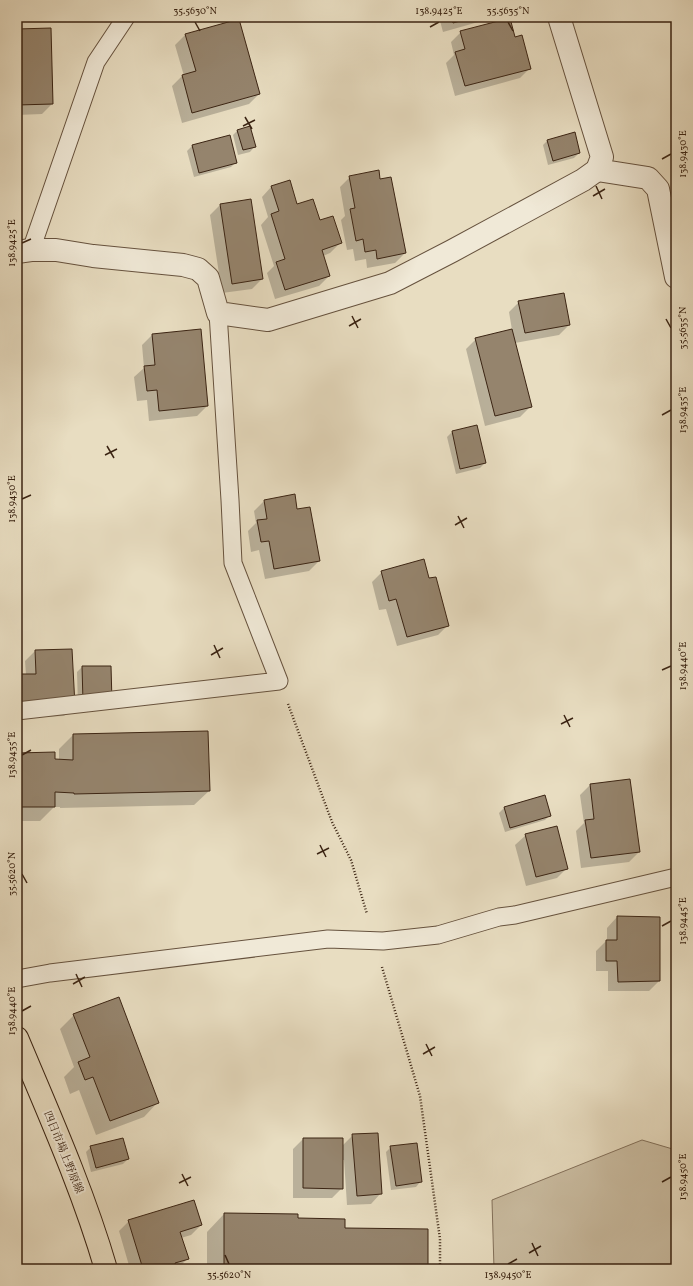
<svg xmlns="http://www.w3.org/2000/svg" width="693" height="1286" viewBox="0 0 693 1286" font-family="Vollkorn,'Noto Serif JP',serif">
	<rect width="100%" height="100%" fill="#e8ddc1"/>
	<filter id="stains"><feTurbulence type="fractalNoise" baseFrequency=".005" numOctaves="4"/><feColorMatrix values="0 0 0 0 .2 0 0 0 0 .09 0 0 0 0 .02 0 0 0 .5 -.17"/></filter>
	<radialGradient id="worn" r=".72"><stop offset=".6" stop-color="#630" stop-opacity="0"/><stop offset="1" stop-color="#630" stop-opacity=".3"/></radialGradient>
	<path fill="#cbbea3" stroke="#83715b" d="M642,1140L676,1150V1269H494L492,1200Z"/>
	<g fill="#0003">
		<path d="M439,17H496L443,32Z"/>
		<path d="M17,30L52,104L42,114L17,115Z"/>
		<path d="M461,32L515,38L530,68L520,78L455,96L446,63L454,55L451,42Z"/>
		<path d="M186,34L259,94L249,104L182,123L172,86L182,76H184L175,45Z"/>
		<path d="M238,130L255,146L250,152L238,155L233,135Z"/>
		<path d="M229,136L236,162L231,167L194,177L187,151L192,146Z"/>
		<path d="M548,140L579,153L574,158L548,165L543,145Z"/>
		<path d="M350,177L380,180L405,253L395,263L367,268L366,259L355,261L353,249L347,250L341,220L345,216L340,187Z"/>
		<path d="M676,178V212H673L671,183Z"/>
		<path d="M272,186L319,221L340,243L330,253L323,256L329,276L319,286L275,299L267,273L274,266L261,225L268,217L262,197Z"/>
		<path d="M220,205L262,279L252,289L222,293L210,215Z"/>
		<path d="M519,302L569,325L559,335L515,343L530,407L520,417L485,426L466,349L476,339L512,330L509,312Z"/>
		<path d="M200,331L207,406L197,416L149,421L147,400L137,401L134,377L144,368L142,345L152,335Z"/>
		<path d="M477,427L485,463L480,468L456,474L447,437L452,432Z"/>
		<path d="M264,501L296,510L319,561L309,571L265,579L259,550L251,552L248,531L256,523L254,511Z"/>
		<path d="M676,511V519L673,514Z"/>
		<path d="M382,572L428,580L448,625L438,635L397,646L386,609L379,610L372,582Z"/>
		<path d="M71,650L74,706L64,716L17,718V679L20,675H26L25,661L35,651Z"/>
		<path d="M82,667H110L78,707L77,672Z"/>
		<path d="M73,735L209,791L194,805L60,808V807H54L40,821H17V754L59,761V749Z"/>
		<path d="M590,785L639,852L629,862L581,868L576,831L584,823L580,795Z"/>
		<path d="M545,796L550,815L545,820L505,832L499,813L504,808Z"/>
		<path d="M526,835L567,868L557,878L526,886L515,845Z"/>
		<path d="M617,917L659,918V981L649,991H608V971H596V951L606,941H607V928Z"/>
		<path d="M74,1015L158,1102L144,1117L96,1135L79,1090L70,1094L64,1077L74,1067L60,1029Z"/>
		<path d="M353,1135L381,1193L371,1204L347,1205L344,1160H342V1188L332,1198H293V1149L303,1139L342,1146Z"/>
		<path d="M91,1147L128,1159L123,1164L91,1172L86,1152Z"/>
		<path d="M391,1147L421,1181L416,1187L391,1190L386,1152Z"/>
		<path d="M224,1214L297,1219L344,1229L427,1269H207V1232Z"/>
		<path d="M129,1221L201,1225L191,1235L181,1238L187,1259L177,1269H130L119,1231Z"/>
	</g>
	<g fill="#95846d" stroke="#3b2413">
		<path d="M451,17H474L453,23Z"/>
		<path d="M510,18L515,37L522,35L531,69L465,86L455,52L465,49L460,31Z"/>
		<path d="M239,19L260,94L192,113L182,75L196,71L185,34Z"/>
		<path d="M51,28L53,104L17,105V29Z"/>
		<path d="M250,126L256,147L243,150L237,130Z"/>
		<path d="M575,132L580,153L553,161L547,140Z"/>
		<path d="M230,135L237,163L199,173L192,145Z"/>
		<path d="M379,170L380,179L391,177L406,253L377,259L376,250L365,252L363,239L356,241L350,209L355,208L349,176Z"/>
		<path d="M290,180L297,204L313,199L320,220L333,216L342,243L322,250L330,276L285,290L276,262L285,259L271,214L279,211L271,186Z"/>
		<path d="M251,199L263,279L232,284L220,204Z"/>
		<path d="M564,293L570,325L525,333L518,301Z"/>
		<path d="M201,329L208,406L159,411L157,390L147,391L144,366L155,365L152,334Z"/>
		<path d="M512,329L532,407L495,416L475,338Z"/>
		<path d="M477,425L486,463L460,469L452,431Z"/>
		<path d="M295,494L297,509L310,507L320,561L274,569L269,541L261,542L257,520L267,519L264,500Z"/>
		<path d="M424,559L429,578L436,577L449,626L407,637L396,599L389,601L381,571Z"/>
		<path d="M72,649L75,706L21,709L20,674H36L35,650Z"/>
		<path d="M82,666H111L112,702H83Z"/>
		<path d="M208,731L210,791L74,794V793L55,792V807H17V753L55,752V759L73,760V734Z"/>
		<path d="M630,779L640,852L591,858L585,820L594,819L590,784Z"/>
		<path d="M545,795L551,816L510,828L504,807Z"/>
		<path d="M557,826L568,869L536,877L525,834Z"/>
		<path d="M617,916L660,917V981L618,982L617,961H606V940H617Z"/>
		<path d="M119,997L159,1103L110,1121L93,1077L85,1080L78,1062L90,1057L73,1014Z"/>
		<path d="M378,1133L382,1194L357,1196L352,1134Z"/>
		<path d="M123,1138L129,1159L96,1168L90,1146Z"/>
		<path d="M303,1138H343V1189L303,1188Z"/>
		<path d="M417,1143L422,1182L396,1186L390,1146Z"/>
		<path d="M194,1200L202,1225L180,1232L189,1259L175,1263L176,1269H143L128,1220Z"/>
		<path d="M224,1213L298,1214V1218L345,1219V1228L428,1229V1269H224Z"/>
	</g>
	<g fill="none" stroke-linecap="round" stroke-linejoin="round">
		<g stroke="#66523e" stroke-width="19">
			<g id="service">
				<path d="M31,250L96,62L126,17"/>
				<path d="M17,711L279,681L233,563L230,500L218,313"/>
				<path d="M17,979L50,973L328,939L383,941L438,935L499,917L515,915L676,877"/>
			</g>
		</g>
		<g stroke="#66523e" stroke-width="24">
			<g id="minor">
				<path d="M597,170L648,178L658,189L676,277"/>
				<path d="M17,252L31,250H56L93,256L183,265L198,269L208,278L218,313L268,320L390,283L452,251L583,180L597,170L602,157L559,17"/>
			</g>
		</g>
		<g stroke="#3b2413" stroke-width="24">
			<path id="primary" d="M17,1038C49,1114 83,1190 106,1269"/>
		</g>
		<g stroke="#3b2413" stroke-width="2.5" stroke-dasharray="1 2" stroke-linecap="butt">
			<path d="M288,704L332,822L351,860L367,914"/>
			<path d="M382,967L420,1096L440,1239V1269"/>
		</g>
		<use href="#service" stroke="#f0e9d7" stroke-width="17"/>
		<use href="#minor" stroke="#f0e9d7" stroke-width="22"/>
		<use href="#primary" stroke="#e8ddc1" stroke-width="22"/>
	</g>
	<path fill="none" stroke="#3b2413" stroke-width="1.5" d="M195,22L200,31M508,22L513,31M430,27L439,22M245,117L252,129M243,126L255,120M662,159L671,154M596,186L602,199M593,196L605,189M22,243L31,239M352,316L358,328M666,319L671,328M349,326L361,319M662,415L671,410M107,446L114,458M105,455L117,449M22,499L31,495M458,516L464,528M455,525L467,518M214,645L220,658M211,655L223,648M662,670L671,666M564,715L570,727M561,724L573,718M22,755L31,750M320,845L326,857M317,854L329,848M22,874L27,883M662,926L671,921M76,974L82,987M73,984L85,977M22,1011L31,1006M426,1044L432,1056M423,1054L435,1047M182,1174L188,1186M662,1182L671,1177M179,1183L191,1177M532,1243L538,1256M529,1253L541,1246M225,1255L229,1264M508,1264L517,1259"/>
	<g text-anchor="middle" stroke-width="4" stroke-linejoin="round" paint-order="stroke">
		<g font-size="11" fill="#3b2413" stroke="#f0e9d7">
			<text transform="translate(64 1152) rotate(68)" y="4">四日市場上野原線</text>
		</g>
	</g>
	<rect width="693" height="1286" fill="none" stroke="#e8ddc1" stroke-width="44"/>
	<rect x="22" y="22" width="649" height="1242" fill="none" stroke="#3b2413" stroke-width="1.5"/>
	<g font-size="10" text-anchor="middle" fill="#3b2413">
		<text x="195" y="14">35.5630°N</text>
		<text x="439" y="14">138.9425°E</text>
		<text x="508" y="14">35.5635°N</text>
		<text transform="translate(682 154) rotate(-90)" y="4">138.9430°E</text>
		<text transform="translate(11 243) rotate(-90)" y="4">138.9425°E</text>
		<text transform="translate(682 328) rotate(-90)" y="4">35.5635°N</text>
		<text transform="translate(682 410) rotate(-90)" y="4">138.9435°E</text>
		<text transform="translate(11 499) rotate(-90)" y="4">138.9430°E</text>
		<text transform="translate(682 666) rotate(-90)" y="4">138.9440°E</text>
		<text transform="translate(11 755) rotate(-90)" y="4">138.9435°E</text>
		<text transform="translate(11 874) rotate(-90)" y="4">35.5620°N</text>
		<text transform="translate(682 921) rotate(-90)" y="4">138.9445°E</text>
		<text transform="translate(11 1011) rotate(-90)" y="4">138.9440°E</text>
		<text transform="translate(682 1177) rotate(-90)" y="4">138.9450°E</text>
		<text x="229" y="1278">35.5620°N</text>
		<text x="508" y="1278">138.9450°E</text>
	</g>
	<rect width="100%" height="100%" filter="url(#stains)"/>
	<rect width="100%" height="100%" fill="url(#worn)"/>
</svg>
